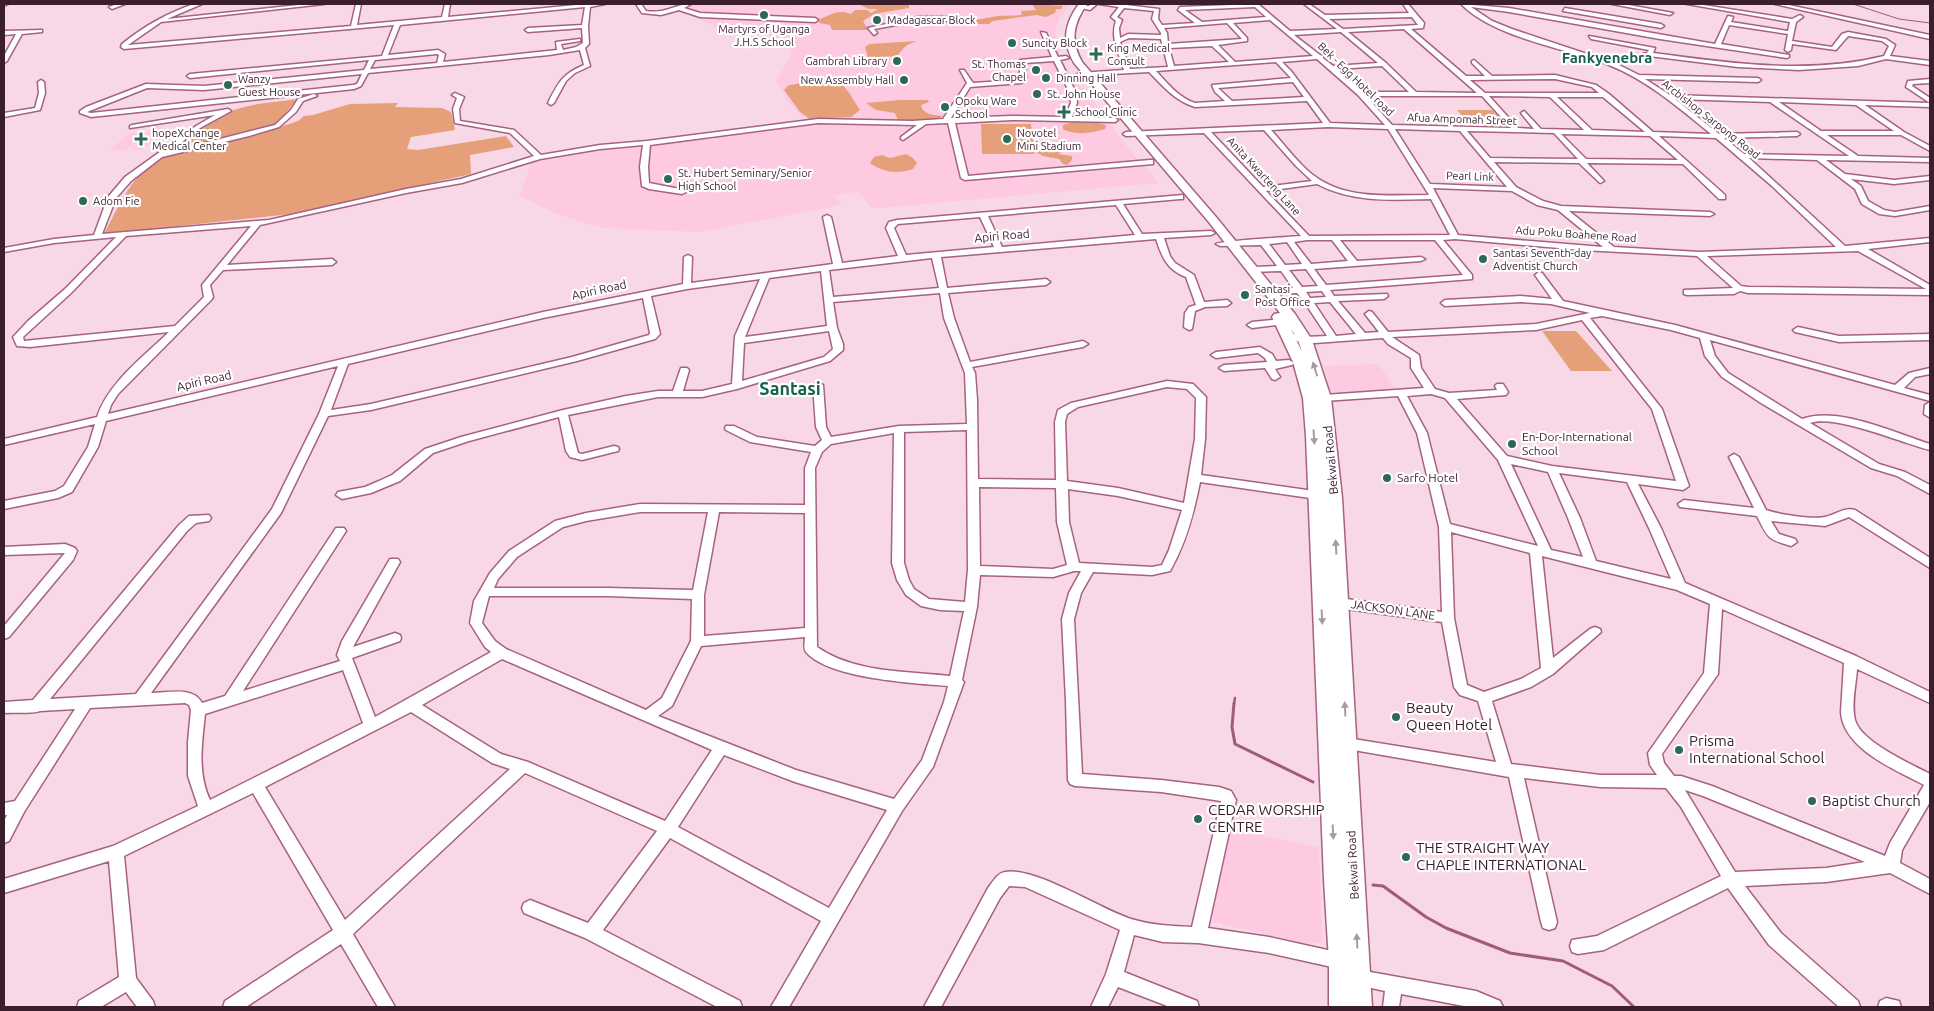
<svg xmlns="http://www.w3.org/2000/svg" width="1934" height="1011" viewBox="0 0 1934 1011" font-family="Ubuntu,sans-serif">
	<rect width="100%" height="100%" fill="#f8d8e6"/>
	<g fill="#fecae2">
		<path d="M693,4H1071L1060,18L1055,31L1061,58L1078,84L1089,95L1129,149L1159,183L881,208L871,207L858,192L835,195L841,204L826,208L700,232L602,228L557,214L519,196L532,161L553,155L695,139L809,122L789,103L776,81L792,54L788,40L706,24L685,9Z"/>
		<path d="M153,127H164L155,135H162L142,150H130L140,141L124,151L110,149L131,133H143L140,136H142Z"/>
		<path d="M1379,364L1397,393L1331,397L1324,366Z"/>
		<path d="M1228,829L1319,847L1322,943H1303L1212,922Z"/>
	</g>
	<g fill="#e5a07a">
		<path d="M858,4H909V8L874,14L863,21L868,30H832L830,25L819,23L820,19C832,14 838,9 851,14L855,10H867L871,13L878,9H869Z"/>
		<path d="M1032,4L1063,6L1061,9H1056L1055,13L1046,17L1037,15L993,21L989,24H973L969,21L998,16L1022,15L1021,11L1036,10Z"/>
		<path d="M917,41C905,45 905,47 897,56L868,58L865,47L870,44Z"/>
		<path d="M810,76C841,75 845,86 860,110L851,117L810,119L800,112L784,90L789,85L797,84Z"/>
		<path d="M297,99L274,129L298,121L304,116L313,115L350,104L398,103L395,107L442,108L451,112L455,130L411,137L407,149L418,150L506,136L514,147L470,155L471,174L291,214L104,234C114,215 123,194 137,178C157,154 207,118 237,109C255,103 277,102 297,99Z"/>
		<path d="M900,100H928L929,102L921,105C923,115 934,115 942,116L938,120H898L895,113L876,110L866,103Z"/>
		<path d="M1457,110H1492L1510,128L1471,127Z"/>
		<path d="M1072,122H1095L1106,125L1105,129C1093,133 1075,136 1063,129V125Z"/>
		<path d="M981,124H1031L1035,154H982Z"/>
		<path d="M1048,147H1062L1067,150L1058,154L1072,156V160L1067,165L1063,164L1059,159L1043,156L1036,152L1037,150Z"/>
		<path d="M906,154L913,158L917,163L913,169C898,174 884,173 870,163L874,157L882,155L890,158Z"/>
		<path d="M1542,331H1576L1612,371H1571Z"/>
	</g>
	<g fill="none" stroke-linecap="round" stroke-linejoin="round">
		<path stroke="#a05a7c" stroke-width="1" d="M1853,4L1899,19L1930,23"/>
		<path stroke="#a05a7c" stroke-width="2.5" d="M1234,704L1235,698"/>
		<g stroke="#a05a7c" stroke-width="3">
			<path d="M1234,703L1232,727L1235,744L1313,782"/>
			<path d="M1373,885L1383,886L1426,917L1446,928L1510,953L1563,961L1612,986L1634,1007"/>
		</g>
		<g stroke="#a76183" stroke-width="3">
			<g id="minor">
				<path d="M4,4H8L4,6Z"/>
				<path d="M117,4H125L112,9L109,7Z"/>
				<path d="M194,4H202L167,19L308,4H324L161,22L128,45L351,26L356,4H361L357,25L442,17L445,4H450L448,17L587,4H605L590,7L588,26L589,44L585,48L590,66L575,73L566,81L554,103L551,105L548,103C558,83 562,74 584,65L580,50L549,55L368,73L361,86L354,89L91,117L80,113V111L86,107L146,84L204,86L364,70L369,60L190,78L187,76L190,74L382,56L394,25L124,49L121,47L122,44C144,26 168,13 194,4ZM585,7L582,25L528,28L525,30L528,32L582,28L583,43L576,47L563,50L561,44L580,41V39L556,42L557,50L443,62L445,54L438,50L388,55L400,25ZM437,54L439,55L437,63L370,69L375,60ZM362,74L357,84L353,85L91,113L87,112L147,88L204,90Z"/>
				<path d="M636,4H641L646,11C666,14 675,4 691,4L684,8L700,13L815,18L818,20L815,22L700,17L679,10L661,15L642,13Z"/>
				<path d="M1091,4H1097L1090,10L1077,7L1080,5L1089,6Z"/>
				<path d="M1099,4H1126V5L1159,9L1158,19L1162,25L1195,23L1178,10L1180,7L1258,4L1290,31L1337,29L1304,4H1309L1325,15L1409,13L1403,4H1408L1424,23L1423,28L1411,29L1466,76H1485L1472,63V61L1474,60L1492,76L1555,75L1596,85L1609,94L1653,132L1711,134C1679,108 1647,80 1609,65C1566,48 1494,38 1461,4L1509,8L1715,44L1728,16L1733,17L1731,22L1788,31L1790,22L1687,4H1697L1792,19L1800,15L1803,17L1796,22L1792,41L1832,47L1842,34L1848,32L1886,39L1895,45L1890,56L1930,61V65L1886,59L1858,66L1799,70L1738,67L1649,56L1617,64L1639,75L1758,78L1761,80L1758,82L1645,79L1670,95L1930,103V107L1865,105L1904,132L1930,146V151L1901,135H1827L1858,156L1930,158V162L1826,160L1845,174L1894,180L1930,176V180L1894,184L1851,179L1861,186L1868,201L1884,210L1895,212L1930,206V210L1895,216L1879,214L1862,204L1855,189L1817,160L1749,158L1845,246L1930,238V242L1868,249L1930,285V295L1748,293L1740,291L1734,294L1687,295L1684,294V290L1733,288L1697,256L1582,250L1455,239L1443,240L1472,275V279L1330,290L1334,296L1387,294L1388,296L1384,299L1338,301L1365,333L1379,332L1365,314L1369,311L1372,312L1388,332L1536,324L1590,313L1551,304L1521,302L1445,306L1441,303L1445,300L1521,296L1552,299L1535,275L1539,272L1542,273L1563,301L1675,325L1895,385L1909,373L1930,368V374L1915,377L1904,388L1930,395V401L1710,340L1715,356L1728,373L1802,419C1838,406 1895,433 1930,444V450C1901,443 1836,414 1810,423L1879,464L1905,472L1930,485V494L1897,476L1871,468L1761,403L1722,377L1705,356L1700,338L1671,330L1602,316L1590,318L1662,409L1689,486L1683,490L1638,484L1661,528L1685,583L1856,656L1930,692V703L1857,669C1856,685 1851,704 1855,720C1861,742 1911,764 1930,774V802L1902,850L1900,863L1930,879V894L1890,873L1826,882L1745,886L1781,933L1858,1001L1860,1007H1839L1769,945L1728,888L1604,950L1578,954L1572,952L1570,946L1572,940L1597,936L1721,876L1681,807L1666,788L1600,787L1524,778L1557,922L1555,928L1549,930L1543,928L1541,922L1509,777L1342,748L1340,744L1342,740L1347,738L1496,762L1478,701L1460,695L1454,687L1442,622L1339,608L1335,606L1333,603L1335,600L1339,598L1442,612L1439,527L1417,433L1398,396L1324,401L1319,398L1324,395L1424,388L1411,368V358L1388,344L1383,338L1315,343H1305L1285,338L1283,336L1288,333L1305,337L1327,336L1305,303L1279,305L1275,302L1279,299L1301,298L1297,293L1268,294V290L1271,289L1293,288L1281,271L1251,272L1250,270L1254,267L1277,266L1261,245L1220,246L1216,244C1220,241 1289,237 1301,236L1204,133L1126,136L1123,134L1126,132L1323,123L1307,101L1195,107C1175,101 1163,86 1149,72L1077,76L1076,75L1079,73L1124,70C1119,54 1110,37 1116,21L1111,17L1119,7ZM1255,7L1266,17L1202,22L1185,10ZM1471,7L1509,12L1660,39L1787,58L1789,57V55L1721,44L1729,25L1788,34L1785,50L1788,52L1791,50L1792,44L1836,50L1848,36L1882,41L1889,46L1884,56C1807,75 1730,63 1653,53L1655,48L1589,36L1591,39L1649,50L1647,53L1611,62L1512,29L1492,21ZM1124,8L1154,11L1152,19L1161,33V35L1128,34L1120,38L1119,28L1122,20L1117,17ZM1412,17L1418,25L1343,29L1329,19ZM1270,20L1313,56L1235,62L1218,45L1247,41V38L1233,23ZM1227,23L1242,39L1168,44L1167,33L1164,28ZM1404,29L1405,30L1477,93L1416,92L1386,63L1348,32ZM1341,32L1378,63L1333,66L1323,58V56L1320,55L1294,35ZM1129,38L1161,39L1168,67L1130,69L1120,42ZM1212,46L1229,62L1174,66L1169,48ZM1317,59L1358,95L1385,125L1330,123L1291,71L1282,62ZM1276,62L1291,78L1212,85L1215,92L1225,101L1195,103C1179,98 1167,83 1156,71ZM1382,66L1409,92H1362L1337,69ZM1555,79L1592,87L1599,93H1485L1470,80ZM1293,82L1304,97L1232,101L1218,88ZM1366,96H1482L1511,128L1392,125ZM1489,96L1550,97L1584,130L1541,129L1524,111L1521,113L1534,129L1518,128ZM1557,97H1603L1645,132L1592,130ZM1675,99L1770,102L1849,156L1744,154L1724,138L1797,136L1800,134L1797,132L1719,134ZM1779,102L1856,105L1894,131H1821ZM1328,127L1388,129L1429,195C1386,195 1341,201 1307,170C1294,158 1283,143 1271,130ZM1395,129L1460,131L1507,187L1430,184ZM1264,130L1296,166L1312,181L1263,187L1211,132ZM1467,131L1554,133L1578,159L1490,158ZM1561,134L1650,136L1678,160L1586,159ZM1659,136L1716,138L1772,186L1836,247L1699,252L1614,247L1569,211L1710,216L1714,214L1710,212L1561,206L1543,201L1516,187L1494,162L1579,163L1600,183L1604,181L1587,163L1683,164L1719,199H1725V195ZM1317,184C1353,203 1392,200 1431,199L1450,235L1309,236L1266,191ZM1433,188L1512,191L1537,205L1558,210L1603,247L1458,235ZM1307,240H1332L1348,261L1311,264L1294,242ZM1340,240H1435L1463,275L1326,285L1314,269L1421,261L1425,259L1421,257L1357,261ZM1287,242L1302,264L1285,265L1269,244ZM1858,251L1926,289L1748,287L1741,286L1707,256ZM1306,269L1318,286L1302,287L1289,270ZM1322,291L1326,297L1310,298L1306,292ZM1330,302L1356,334L1336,336L1314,303ZM1582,320L1652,409L1676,481L1552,466L1507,456L1457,399L1506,395L1508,392L1503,384H1497L1495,386L1497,390L1449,393L1435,389L1421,368L1419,355L1392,337L1536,330ZM1431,394L1445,398L1498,460L1538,546L1450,524L1427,433L1407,396ZM1511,464L1548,472L1568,518L1583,557L1551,550ZM1559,473L1627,482L1649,528L1671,579L1596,561L1580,518ZM1451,532L1530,553L1541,668L1521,679L1484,692L1467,685L1454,618ZM1542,556L1677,590L1710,604L1704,673L1648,753L1650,765L1657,775H1600L1511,764L1492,701L1531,687L1553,674L1601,632L1600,629L1595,627L1590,629L1553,658ZM1722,609L1844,663L1841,712C1843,749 1896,770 1924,785L1890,843L1885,856L1712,786L1681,776H1674L1664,763L1662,754L1718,674ZM1685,790L1703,796L1865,862L1826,868L1735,872Z"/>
				<path d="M1612,4H1623L1673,13L1670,15Z"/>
				<path d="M1775,4H1784L1930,35V39Z"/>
				<path d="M1565,8L1661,24L1664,26L1661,28L1563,11Z"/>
				<path d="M918,17H958L961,19L958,21H918L874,29L877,33L874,35L868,28Z"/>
				<path d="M42,30V32L22,34L7,61L4,63V56L16,34L4,35V31Z"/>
				<path d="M1041,32L1046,33L1058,57L1066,56L1069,58L1060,60L1076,93L1077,103L1072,117L1115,118L1118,120L1115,122L1012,120L955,123L968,176L1150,160H1153V164L965,180L961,178L948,123L926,124L903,140L901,139V137L917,125L818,123L650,145L648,167L649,183L685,190L686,192L682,194L649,189L642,186L640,167L643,145L600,149L540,159L462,183L406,193L260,225L227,265L332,259L336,262L332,265L223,270L210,285L213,297L212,299L118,394L111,405L108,414L543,312L683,284L684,257L688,255L692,257L691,283L833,264L823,217L827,215L831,217L842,263L898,256L886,228L889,222L897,220L1183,195V199H1180L1123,204L1142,234L1211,231L1215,233L1211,235L1164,238L1170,256L1175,263L1194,275L1204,302L1227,300L1231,303L1227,306L1205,307L1195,311L1192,329L1189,330L1184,327L1185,313L1189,307L1196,305L1186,277C1167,270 1162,257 1156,239L941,257L947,288L1046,279L1050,282L1046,285L948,293L954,318L970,362L1083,341L1088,344L1083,347L972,367L975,373L977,400L978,479L1056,480L1055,422L1058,410L1071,403L1167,381L1193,384L1206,397L1205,439L1201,475L1321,492L1323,495L1321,498L1317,499L1200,482C1194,513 1186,543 1170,571L1152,575L1093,572L1081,593L1074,619L1082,774L1161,780L1219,787L1231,791L1236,800L1208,928L1269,937L1341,953L1347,955L1349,961L1347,967L1341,969L1269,953L1198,943L1163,942L1134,935L1124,972L1197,1001L1199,1007H1170L1118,987L1108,1007H1091L1106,974L1120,930L1025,887L1009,886L1000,898L941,1007H924L988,888C993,882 997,873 1005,872C1034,866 1100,909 1131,919C1151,925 1171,926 1192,927L1221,801L1161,792L1075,786L1070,784L1068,780L1066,701L1062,619L1069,593L1081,571H1074L1053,577L980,575L977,607L962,680L964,682L933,767L902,811L789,1007H771L821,921L670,838L603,930L740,1001L742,1007H717L585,938L524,913L522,908L524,903L530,900L588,923L657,831L525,773L353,934L395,1007H378L341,944L246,1007H223L225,1001L333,930L253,793L124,856L136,978L153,1001L155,1007H137L126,992L101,1007H77L79,1001L119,977L109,861L4,893V879L113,846L198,806L188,776V742L191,710L189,705L185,703L90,708L24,812L9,841L4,843V821L7,815H4V803L15,801L75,709L40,711C32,714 14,712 4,713V702L33,700L179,525L189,516L209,515L211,518L209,521L196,523L187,531L50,699L136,694L272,509L319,414L338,366L106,421L98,447L72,492L58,498L4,509V501L55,491L64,486L88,447L95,424L4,445V439L97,417C108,383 144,356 169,332L30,347L17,346L13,337L15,335L28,321L65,289L116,237L54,243L4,252V248L54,239L94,235L108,197L125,177L196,126L215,115L130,128V126L132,125L228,109L231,111L200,128L169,152L275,125L291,110L298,99L314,94L317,96L303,101L296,112L279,127L249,136L162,157L131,181L116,198L102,234L269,220L406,189L461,179L534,156L510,133L455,123L453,109L457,98L452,95L455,93L464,97L459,109L460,121L514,130L541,155L600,145L647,141L818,119L912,121L943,119L967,83L960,70H964L973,83L1018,80L1020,79V60L1052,57ZM1054,61L1070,93L1071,103L1065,117L1012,116L951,118L970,87L1021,83L1026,80L1025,63ZM1116,205L1135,235L1002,247L988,216ZM980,217L994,247L906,255L894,228L898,224ZM251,226L202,285L204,297L175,326L24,341L23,337L71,293L126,236ZM932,258L939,288L833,297L829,270ZM821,271L827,326L745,337L769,278ZM760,279L735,336L732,384L702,391H683L689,370L687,368H681L673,391H658L626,396L563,410L461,437L425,449L392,475L379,481L365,487L338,492L336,495L342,499L371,493L400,481L433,453L469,441L559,417L566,451L570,457L582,460L618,451L619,449L618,447L614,446L582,454L578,453L568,415L658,397H702L737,389L830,361L843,350V344L837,328L833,302L940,293L944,318L965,373L967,424L899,426L831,437L826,427L823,385L818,382L813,385L816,427L822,440L815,446L757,437L734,426H726L725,428L726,430L750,442L811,452L805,468V505L640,504L586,513L555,521L509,551L490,573L474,601L470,623L485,647L491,652L375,717L352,658L400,641L401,638L400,635L395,633L353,647L400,562L398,559H390L342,641L337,655L340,661L243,691L346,531L344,528H336L225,696L202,703C193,686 168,693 151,693L281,513L328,416L371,410L577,361L655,339L660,334L651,296L687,289ZM643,298L650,333L649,335L572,357L371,404L331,410L348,364L543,318ZM829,331L833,349L824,357L742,381L744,343ZM1167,387L1187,389L1196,398L1195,439L1184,503L1118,488L1067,481L1065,422L1067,414L1078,407ZM967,430L968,570L965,602L929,599L914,589L909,580L904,563V432ZM894,433L892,563L897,580L906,595L921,606L940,610L964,611L950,676C906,671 854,673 817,647L815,468L822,452L831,444ZM979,487L1056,488L1057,522L1067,565L1053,569L980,566ZM1068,489L1118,496L1182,510L1169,550L1162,565L1152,567L1079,563L1069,522ZM640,512H708L693,590L607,588H494L498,579L517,557L563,527L586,521ZM719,512L805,513V628L704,636V595ZM489,596H607L692,599L691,641L662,698L646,710L506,649L495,641L482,623ZM805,637C805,642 803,648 806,652C829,679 914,683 948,686L944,702L922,760L894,799L796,770L658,716L672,706L701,646ZM502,659L712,750L665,821L528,762L501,754L422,705ZM343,670L363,723L210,800C197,773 202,742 205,714ZM411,712L492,763L510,769L345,920L265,787ZM724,755L795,782L887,810L829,908L678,827Z"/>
				<path d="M1930,79V83L1913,84L1912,86L1930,98V103L1906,87L1908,81Z"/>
				<path d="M41,80L44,82L45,93L40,110L4,117V113L35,108L39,93L38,82Z"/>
				<path d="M1281,319L1284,320V324L1252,328L1247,325L1252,322Z"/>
				<path d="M1798,327L1839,336L1930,334V340L1839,342L1795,332L1793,330Z"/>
				<path d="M1260,347L1272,354L1276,361L1289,360L1294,363L1292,365L1275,369L1280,377L1275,380L1272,379L1265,368L1224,371L1219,368L1224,365L1267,362L1265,358L1258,353L1216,358L1211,355L1216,352Z"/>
				<path d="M1930,402V417H1929L1924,414L1925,405Z"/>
				<path d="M1734,454L1739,457L1766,510C1777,514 1814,520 1825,517C1836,515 1843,507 1855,510L1930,558V568L1849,517L1825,526L1771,521L1779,534L1795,539L1797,542L1791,546C1767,539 1768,538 1757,516L1680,507L1678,504L1684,500L1754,508L1729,457Z"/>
				<path d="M65,544L75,548L77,551L73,560L9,637L4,639V626L65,553L4,555V547Z"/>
				<path d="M1359,970L1476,991L1500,1001L1503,1007H1469L1401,994L1399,1007H1383L1385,991L1353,984L1351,978L1353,972Z"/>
				<path d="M1886,998L1899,1001L1901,1007H1878L1880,1001Z"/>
			</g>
		</g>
		<g stroke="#a76183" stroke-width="3">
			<path id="highway" d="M1079,4H1087C1073,24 1070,40 1082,62L1216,217L1295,314L1312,340L1331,398L1342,498L1372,1007H1329V961L1324,880L1306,436L1303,398L1293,362L1272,317L1274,314L1280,313L1208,221L1074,63C1062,41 1064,24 1079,4ZM1291,329L1298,340L1302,352Z"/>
		</g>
		<use href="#minor" fill="#fff" fill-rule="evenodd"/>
		<use href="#highway" fill="#fff" fill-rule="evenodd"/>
	</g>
	<defs><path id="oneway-solid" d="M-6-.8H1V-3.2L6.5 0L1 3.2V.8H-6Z" transform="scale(1.25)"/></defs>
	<g fill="#a79aa0">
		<use href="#oneway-solid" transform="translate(1315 369) rotate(-107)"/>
		<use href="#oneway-solid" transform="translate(1314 437) rotate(86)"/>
		<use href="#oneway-solid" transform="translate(1336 547) rotate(-93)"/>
		<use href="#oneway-solid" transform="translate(1322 617) rotate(87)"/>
		<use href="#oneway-solid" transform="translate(1345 709) rotate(-93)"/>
		<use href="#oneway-solid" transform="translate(1333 832) rotate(87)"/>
		<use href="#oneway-solid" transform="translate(1357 941) rotate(-93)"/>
	</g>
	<g fill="#2c6a56" stroke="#fff" stroke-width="2">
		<circle cx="764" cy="15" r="5"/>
		<circle cx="877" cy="20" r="5"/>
		<circle cx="1012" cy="43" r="5"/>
		<path d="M1093.5 46.5h5v5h5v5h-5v5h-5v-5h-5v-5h5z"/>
		<circle cx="897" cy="61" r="5"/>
		<circle cx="1036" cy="70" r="5"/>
		<circle cx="1046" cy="78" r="5"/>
		<circle cx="904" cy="80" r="5"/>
		<circle cx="228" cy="85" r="5"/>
		<circle cx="1037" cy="94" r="5"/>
		<circle cx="945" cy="107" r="5"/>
		<path d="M1061.5 104.5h5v5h5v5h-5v5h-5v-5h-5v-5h5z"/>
		<path d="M138.5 131.5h5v5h5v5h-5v5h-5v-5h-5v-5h5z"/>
		<circle cx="1007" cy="139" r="5"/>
		<circle cx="668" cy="179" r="5"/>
		<circle cx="83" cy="201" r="5"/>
		<circle cx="1483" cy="259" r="5"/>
		<circle cx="1245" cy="295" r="5"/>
		<circle cx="1512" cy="444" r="5"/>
		<circle cx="1387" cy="478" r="5"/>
		<circle cx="1396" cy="717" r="5"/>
		<circle cx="1679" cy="750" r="5"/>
		<circle cx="1812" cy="801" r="5"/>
		<circle cx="1198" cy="819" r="5"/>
		<circle cx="1406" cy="857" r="5"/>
	</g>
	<g text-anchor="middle" stroke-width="4.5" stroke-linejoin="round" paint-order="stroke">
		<g font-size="11" fill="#3b1e2c" stroke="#fff" text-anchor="start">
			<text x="887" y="24">Madagascar Block</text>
			<text x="764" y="33" text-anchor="middle">Martyrs of Uganga<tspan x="764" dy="13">J.H.S School</tspan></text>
			<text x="1022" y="47">Suncity Block</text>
			<text x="1107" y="52">King Medical<tspan x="1107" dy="13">Consult</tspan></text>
			<text x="887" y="65" text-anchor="end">Gambrah Library</text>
			<text x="1026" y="68" text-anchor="end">St. Thomas<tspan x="1026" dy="13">Chapel</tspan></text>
			<text x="1056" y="82">Dinning Hall</text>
			<text x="238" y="83">Wanzy<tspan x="238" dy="13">Guest House</tspan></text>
			<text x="894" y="84" text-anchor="end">New Assembly Hall</text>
			<text x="1047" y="98">St. John House</text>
			<text x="955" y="105">Opoku Ware<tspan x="955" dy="13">School</tspan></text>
			<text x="1075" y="116">School Clinic</text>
			<text x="152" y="137">hopeXchange<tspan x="152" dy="13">Medical Center</tspan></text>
			<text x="1017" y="137">Novotel<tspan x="1017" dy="13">Mini Stadium</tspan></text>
			<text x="678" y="177">St. Hubert Seminary/Senior<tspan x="678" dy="13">High School</tspan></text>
			<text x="93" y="205">Adom Fie</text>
			<text x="1493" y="257">Santasi Seventh-day<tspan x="1493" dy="13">Adventist Church</tspan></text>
			<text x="1255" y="293">Santasi<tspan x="1255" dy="13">Post Office</tspan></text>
		</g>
		<g font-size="11" fill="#3b1e2c" stroke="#fff">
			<text transform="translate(1356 79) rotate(44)" y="4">Bek - Egg Hotel road</text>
			<text transform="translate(1462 119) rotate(2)" y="4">Afua Ampomah Street</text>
			<text transform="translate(1711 119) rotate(38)" y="4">Arcbishop Sarpong Road</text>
			<text transform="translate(1264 176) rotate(47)" y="4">Anita Kwarteng Lane</text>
			<text transform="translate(1470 176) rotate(2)" y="4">Pearl Link</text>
			<text transform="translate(1576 234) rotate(4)" y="4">Adu Poku Boahene Road</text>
		</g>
		<g font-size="12" fill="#3b1e2c" stroke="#fff">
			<text transform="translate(1002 236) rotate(-5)" y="4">Apiri Road</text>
			<text transform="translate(599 290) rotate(-12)" y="4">Apiri Road</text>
			<text transform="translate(204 381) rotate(-13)" y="4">Apiri Road</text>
			<text transform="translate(1331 460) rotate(-95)" y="4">Bekwai Road</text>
			<text transform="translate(1393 610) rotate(8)" y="4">JACKSON LANE</text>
			<text transform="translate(1353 865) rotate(-93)" y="4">Bekwai Road</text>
		</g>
		<g font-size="12" fill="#3b1e2c" stroke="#fff" text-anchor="start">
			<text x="1522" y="441">En-Dor-International<tspan x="1522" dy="14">School</tspan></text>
			<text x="1397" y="482">Sarfo Hotel</text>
		</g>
		<g font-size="15" font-weight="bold" fill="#16624d" stroke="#fff">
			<text x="1607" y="63">Fankyenebra</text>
		</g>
		<g font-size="15" fill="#3b1e2c" stroke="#fff" text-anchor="start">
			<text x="1406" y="713">Beauty<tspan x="1406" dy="17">Queen Hotel</tspan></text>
			<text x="1689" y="746">Prisma<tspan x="1689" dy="17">International School</tspan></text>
			<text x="1822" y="806">Baptist Church</text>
			<text x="1208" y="815">CEDAR WORSHIP<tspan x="1208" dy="17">CENTRE</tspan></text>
			<text x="1416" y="853">THE STRAIGHT WAY<tspan x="1416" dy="17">CHAPLE INTERNATIONAL</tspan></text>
		</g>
		<g font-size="18" font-weight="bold" fill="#16624d" stroke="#fff">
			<text x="790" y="395">Santasi</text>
		</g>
	</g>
	<rect width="1934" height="1011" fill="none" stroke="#3b1e2c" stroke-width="10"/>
</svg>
